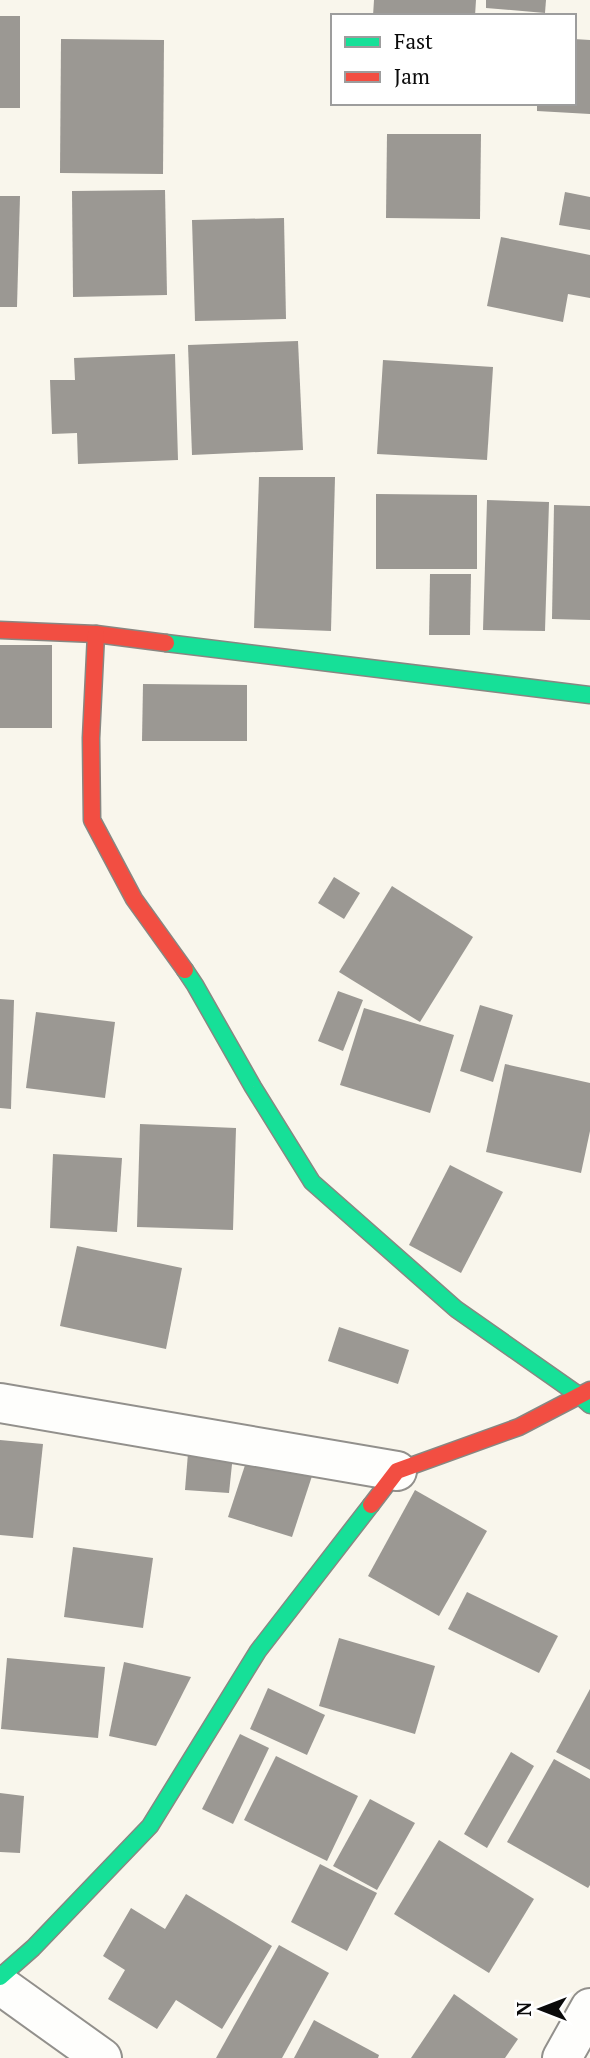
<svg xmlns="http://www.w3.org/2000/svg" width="590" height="2058" viewBox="0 0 590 2058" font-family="'PT Serif',serif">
	<rect width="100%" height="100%" fill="#f9f6ec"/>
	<g fill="#9b9893">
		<path d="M374,0H476L475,16H373Z"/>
		<path d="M486,0H546L545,13L486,8Z"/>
		<rect x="0" y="16" width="20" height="92"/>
		<path d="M61,39L164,40L163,174L60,173Z"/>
		<path d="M574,39L590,40V114L537,111V103H574Z"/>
		<path d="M387,134H481L480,219L386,218Z"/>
		<path d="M165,190L167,295L73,297L72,191Z"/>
		<path d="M565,192L590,197V230L559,225Z"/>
		<path d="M0,196H20L17,307H0Z"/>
		<path d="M284,218L286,319L195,321L192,220Z"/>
		<path d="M501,237L590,255V298L568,294L563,322L487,306Z"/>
		<path d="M298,341L303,450L192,455L188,345Z"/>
		<path d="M175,354L178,460L78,464L77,433L52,434L50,380H75L74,358Z"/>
		<path d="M383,360L493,367L487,460L377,454Z"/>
		<path d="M259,477H335L331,631L254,628Z"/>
		<path d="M376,494L477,495V569H376Z"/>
		<path d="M487,500L549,502L545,631L483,630Z"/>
		<path d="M554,505L590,506V620L552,619Z"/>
		<path d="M430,574H471L470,635H429Z"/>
		<rect x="0" y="645" width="52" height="83"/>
		<path d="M143,684L247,685V741H142Z"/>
		<path d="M334,877L360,893L344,919L318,903Z"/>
		<path d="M392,886L473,937L420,1022L339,972Z"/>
		<path d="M338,991L363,1000L343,1051L318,1041Z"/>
		<path d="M0,999L14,1000L11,1109L0,1108Z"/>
		<path d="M480,1005L513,1015L493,1082L460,1071Z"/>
		<path d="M364,1008L454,1035L430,1113L340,1085Z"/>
		<path d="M36,1012L115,1022L105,1098L26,1088Z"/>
		<path d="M505,1064L590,1083V1131L581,1173L486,1152Z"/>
		<path d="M140,1124L236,1128L233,1230L137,1227Z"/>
		<path d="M53,1154L122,1158L117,1232L50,1228Z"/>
		<path d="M450,1165L503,1192L461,1273L409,1245Z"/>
		<path d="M77,1246L182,1268L166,1349L60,1326Z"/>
		<path d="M339,1327L409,1350L398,1384L328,1361Z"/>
		<path d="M0,1440L43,1444L33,1538L0,1535Z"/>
		<path d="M189,1441L234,1445L229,1493L185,1490Z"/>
		<path d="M249,1453L313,1473L292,1537L228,1517Z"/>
		<path d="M415,1490L487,1531L439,1616L368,1576Z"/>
		<path d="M73,1547L153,1558L143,1628L64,1617Z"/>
		<path d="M467,1592L558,1636L539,1673L448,1629Z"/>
		<path d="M339,1638L435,1666L415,1734L319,1706Z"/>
		<path d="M7,1658L105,1667L98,1738L1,1729Z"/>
		<path d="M124,1662L191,1677L156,1746L109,1736Z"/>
		<path d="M268,1688L325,1715L307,1755L250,1729Z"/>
		<path d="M590,1689V1770L556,1752Z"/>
		<path d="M240,1734L269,1748L233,1824L202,1809Z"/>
		<path d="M511,1752L534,1766L487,1848L464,1834Z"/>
		<path d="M276,1756L358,1796L327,1861L244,1820Z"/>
		<path d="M554,1759L590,1779V1885L588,1888L507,1842Z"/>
		<path d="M0,1793L24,1796L20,1853L0,1852Z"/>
		<path d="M370,1799L415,1823L377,1890L333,1866Z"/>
		<path d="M439,1840L534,1899L489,1973L394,1914Z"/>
		<path d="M320,1864L377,1893L347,1951L291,1922Z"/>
		<path d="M186,1894L272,1946L222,2029L176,2000L157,2029L108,1999L125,1970L103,1956L131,1908L165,1929Z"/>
		<path d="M279,1945L329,1973L282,2058H216Z"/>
		<path d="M454,1994L518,2039L505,2058H411Z"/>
		<path d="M314,2020L379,2055L378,2058H294Z"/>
	</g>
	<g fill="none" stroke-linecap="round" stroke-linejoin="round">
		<g stroke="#92908c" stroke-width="42">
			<g id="street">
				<path d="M0,1403L397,1471"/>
				<path d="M0,1985L102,2058"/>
				<path d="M562,2058L590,2008"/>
			</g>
		</g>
		<g stroke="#888782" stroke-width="19">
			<g id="fast">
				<path d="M166,643L590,695"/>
				<path d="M185,970L195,985L253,1087L312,1182L456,1309L580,1396L590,1405"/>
				<path d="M0,1977L33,1948L150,1826L258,1651L371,1505"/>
			</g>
		</g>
		<g stroke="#888782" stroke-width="19">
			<g id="jam">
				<path d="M0,630L96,634L166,643"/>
				<path d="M96,634L91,738L92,820L134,899L185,970"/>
				<path d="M371,1505L397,1471L519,1427L590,1390"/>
			</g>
		</g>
		<use href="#street" stroke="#fefefc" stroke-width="38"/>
		<use href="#fast" stroke="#16e098" stroke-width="16"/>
		<use href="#jam" stroke="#f24e42" stroke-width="16"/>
	</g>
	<rect x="331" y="14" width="245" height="91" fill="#ffffff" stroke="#9d9d9d" stroke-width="2"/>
	<rect x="345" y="37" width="35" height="10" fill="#16e098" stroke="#9d9d9d" stroke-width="2"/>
	<text x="394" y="49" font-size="21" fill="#0a0a0a">Fast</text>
	<rect x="345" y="72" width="35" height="10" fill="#f24e42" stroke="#9d9d9d" stroke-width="2"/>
	<text x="394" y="84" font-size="21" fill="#0a0a0a">Jam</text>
	<g transform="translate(541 2009) rotate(270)" stroke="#ffffff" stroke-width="5" paint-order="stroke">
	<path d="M0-5L12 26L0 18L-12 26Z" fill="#0a0a0a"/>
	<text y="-10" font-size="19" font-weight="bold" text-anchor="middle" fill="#0a0a0a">N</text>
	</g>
</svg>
